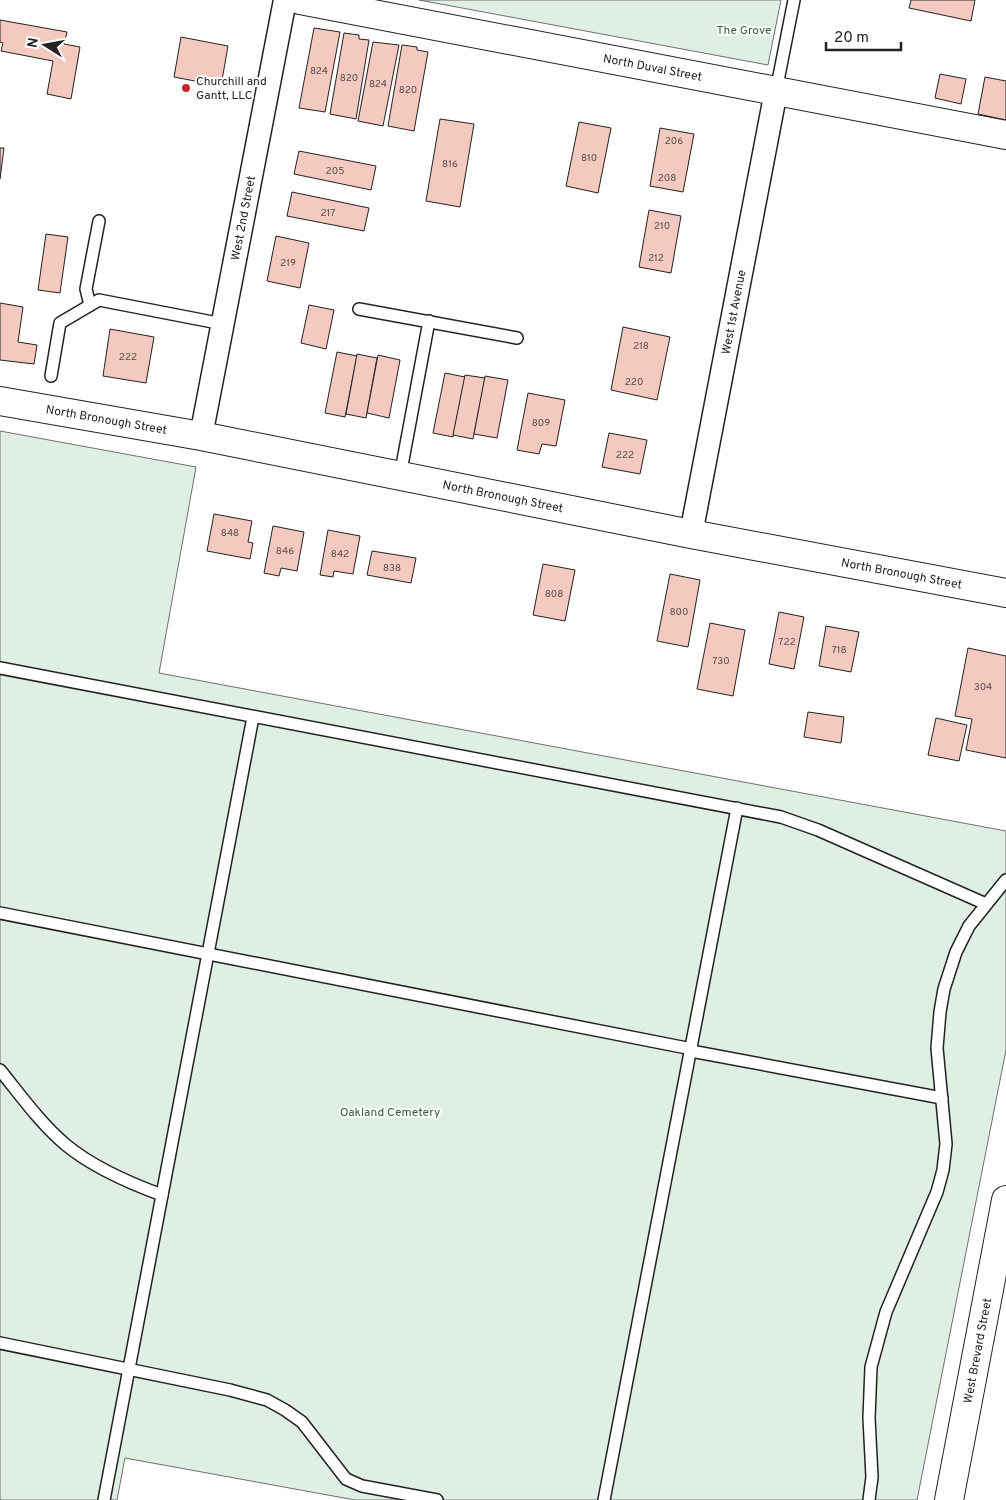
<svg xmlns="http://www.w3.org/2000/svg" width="1006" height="1500" viewBox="0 0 1006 1500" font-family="Overpass,sans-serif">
	<rect width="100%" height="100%" fill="#fff"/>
	<g fill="#e0efe3" stroke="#6f6f6f">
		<path d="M419,0H781L768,65Z"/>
		<path d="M0,431L196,467L159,673L1006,831V1050L917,1500H355L125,1458L117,1500H0Z"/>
	</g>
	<g fill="#f3c9c0" stroke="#222">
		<path d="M911,0H975L971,21L909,8Z"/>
		<path d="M0,20L67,32L64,44L80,47L71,99L47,94L53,61L1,51L3,43L0,42Z"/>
		<path d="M314,28L340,32L325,112L299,108Z"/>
		<path d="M344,33L359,35V39L369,40L356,119L330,114Z"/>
		<path d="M181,37L228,46L221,86L174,77Z"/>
		<path d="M373,42L399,45L383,126L358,121Z"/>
		<path d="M402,45L417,47V50L428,52L414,131L388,126Z"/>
		<path d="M940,74L966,79L961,104L935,98Z"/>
		<path d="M985,77L1006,81V120L978,114Z"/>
		<path d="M440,119L474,124L460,207L426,201Z"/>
		<path d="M579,122L611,128L598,193L566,186Z"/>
		<path d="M660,128L694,134L683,192L650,186Z"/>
		<path d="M0,148H4L0,179Z"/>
		<path d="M299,151L376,166L371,190L294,174Z"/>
		<path d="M292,192L369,208L364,231L287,216Z"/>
		<path d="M649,210L681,216L671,273L639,267Z"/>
		<path d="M46,234L68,237L60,293L38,290Z"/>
		<path d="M276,236L309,243L300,288L267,281Z"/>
		<path d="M0,303L23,307L18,342L37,345L34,364L0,360Z"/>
		<path d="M309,305L334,310L326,349L301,343Z"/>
		<path d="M623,327L670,337L657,400L611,390Z"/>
		<path d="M110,329L154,337L146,383L103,376Z"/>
		<path d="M337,352L357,356L345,417L325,413Z"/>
		<path d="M357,354L377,358L366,418L346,414Z"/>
		<path d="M378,355L400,360L389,418L367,413Z"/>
		<path d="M445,373L465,377L453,437L433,433Z"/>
		<path d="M465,375L485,378L473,439L453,435Z"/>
		<path d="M485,376L508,380L497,438L474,434Z"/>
		<path d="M528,393L565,400L556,446L542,444L539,454L517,450Z"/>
		<path d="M609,433L647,440L640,474L602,467Z"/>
		<path d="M214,514L252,521L248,542L253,543L250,559L207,551Z"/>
		<path d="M273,526L304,532L297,571L281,568L279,576L264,573Z"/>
		<path d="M328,530L360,536L353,574L334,571L333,577L320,575Z"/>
		<path d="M372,551L416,558L411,583L367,575Z"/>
		<path d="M543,564L575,570L565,621L533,615Z"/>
		<path d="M670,574L700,580L688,647L657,641Z"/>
		<path d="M779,612L804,617L794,669L769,664Z"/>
		<path d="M710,623L745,630L733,696L697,689Z"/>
		<path d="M826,626L859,632L851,672L819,666Z"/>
		<path d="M968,648L1006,656V758L966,750L972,719L955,716Z"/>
		<path d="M808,712L844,717L841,743L804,737Z"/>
		<path d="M936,718L967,725L959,761L928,755Z"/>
	</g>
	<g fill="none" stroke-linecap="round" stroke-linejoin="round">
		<g stroke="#222" stroke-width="14">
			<g id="lane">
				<path d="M776,91L794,0"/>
				<path d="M90,305L86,289L99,221"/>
				<path d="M359,309L517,338"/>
				<path d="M51,376L60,323L99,300L223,324"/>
				<path d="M400,476L429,321"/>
				<path d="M0,668L781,817L818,830L986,904"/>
				<path d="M0,913L692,1049"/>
				<path d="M691,1051L942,1098"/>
				<path d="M0,1070C21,1096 41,1124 66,1145C94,1168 129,1183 162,1195"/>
				<path d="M0,1343L230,1390L267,1400L285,1410L302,1422L346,1479L362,1486L437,1500"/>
				<path d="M104,1500L253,717"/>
				<path d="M604,1500L737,808"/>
				<path d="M869,1500L872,1477L869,1418L871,1367L886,1312L937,1192L943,1170L946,1144L937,1048L940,1012L944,989L956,952L969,926L1006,880"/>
			</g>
		</g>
		<g stroke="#222" stroke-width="25">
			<g id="street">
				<path id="s1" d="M201,436L285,0"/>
				<path id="s2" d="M691,534L776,91"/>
			</g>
		</g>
		<g stroke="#222" stroke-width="30">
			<g id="secondary">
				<path id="s3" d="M300,0L1006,135"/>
				<path id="s4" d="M0,401L201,436L691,534L1006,593"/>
				<path id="s5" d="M949,1500L1006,1200"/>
			</g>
		</g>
		<use href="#lane" stroke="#fff" stroke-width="11"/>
		<use href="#street" stroke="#fff" stroke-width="22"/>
		<use href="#secondary" stroke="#fff" stroke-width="28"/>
	</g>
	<circle fill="#c62828" stroke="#fff" stroke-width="2" cx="186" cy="88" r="5"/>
	<g text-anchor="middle" stroke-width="4" stroke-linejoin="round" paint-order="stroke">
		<g font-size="10" fill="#564c4a">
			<text x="319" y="74">824</text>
			<text x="349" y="81">820</text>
			<text x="378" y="87">824</text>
			<text x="408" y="93">820</text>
			<text x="674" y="144">206</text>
			<text x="589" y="161">810</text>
			<text x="450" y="167">816</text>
			<text x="335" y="174">205</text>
			<text x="667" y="181">208</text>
			<text x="328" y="216">217</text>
			<text x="662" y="229">210</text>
			<text x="656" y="261">212</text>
			<text x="288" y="266">219</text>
			<text x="641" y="349">218</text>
			<text x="128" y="360">222</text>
			<text x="634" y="385">220</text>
			<text x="541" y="426">809</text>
			<text x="625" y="458">222</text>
			<text x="230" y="536">848</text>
			<text x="285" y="554">846</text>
			<text x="340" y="557">842</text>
			<text x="392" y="571">838</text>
			<text x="554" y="597">808</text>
			<text x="679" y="615">800</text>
			<text x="787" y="645">722</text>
			<text x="839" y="653">718</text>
			<text x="721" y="664">730</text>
			<text x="983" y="690">304</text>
		</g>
		<g font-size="12" fill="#2f5e38" stroke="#fff">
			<text x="744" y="34">The Grove</text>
			<text x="390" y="1116">Oakland Cemetery</text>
		</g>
		<g font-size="12" fill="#222" stroke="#fff">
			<text dy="4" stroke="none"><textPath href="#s3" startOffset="359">North Duval Street</textPath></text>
			<text dy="4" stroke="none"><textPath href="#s1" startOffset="222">West 2nd Street</textPath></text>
			<text dy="4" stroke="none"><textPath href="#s2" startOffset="226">West 1st Avenue</textPath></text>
			<text dy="4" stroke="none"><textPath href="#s4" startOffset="108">North Bronough Street</textPath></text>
			<text dy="4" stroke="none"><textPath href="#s4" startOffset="512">North Bronough Street</textPath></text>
			<text dy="4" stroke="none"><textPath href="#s4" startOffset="918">North Bronough Street</textPath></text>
			<text dy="4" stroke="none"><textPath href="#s5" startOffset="152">West Brevard Street</textPath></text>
		</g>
		<g font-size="12" fill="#222" stroke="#fff" text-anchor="start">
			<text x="196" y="85">Churchill and<tspan x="196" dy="14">Gantt, LLC</tspan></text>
		</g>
	</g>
	<g transform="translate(45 45) rotate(281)" stroke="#ffffff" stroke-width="4" paint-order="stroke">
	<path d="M0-4L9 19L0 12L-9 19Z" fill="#222222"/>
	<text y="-8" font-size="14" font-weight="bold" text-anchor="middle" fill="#222222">N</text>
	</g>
	<path d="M826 42v8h75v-8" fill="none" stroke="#222222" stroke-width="2.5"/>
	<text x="834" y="42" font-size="15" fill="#222222" stroke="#ffffff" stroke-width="4" paint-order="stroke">20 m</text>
</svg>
